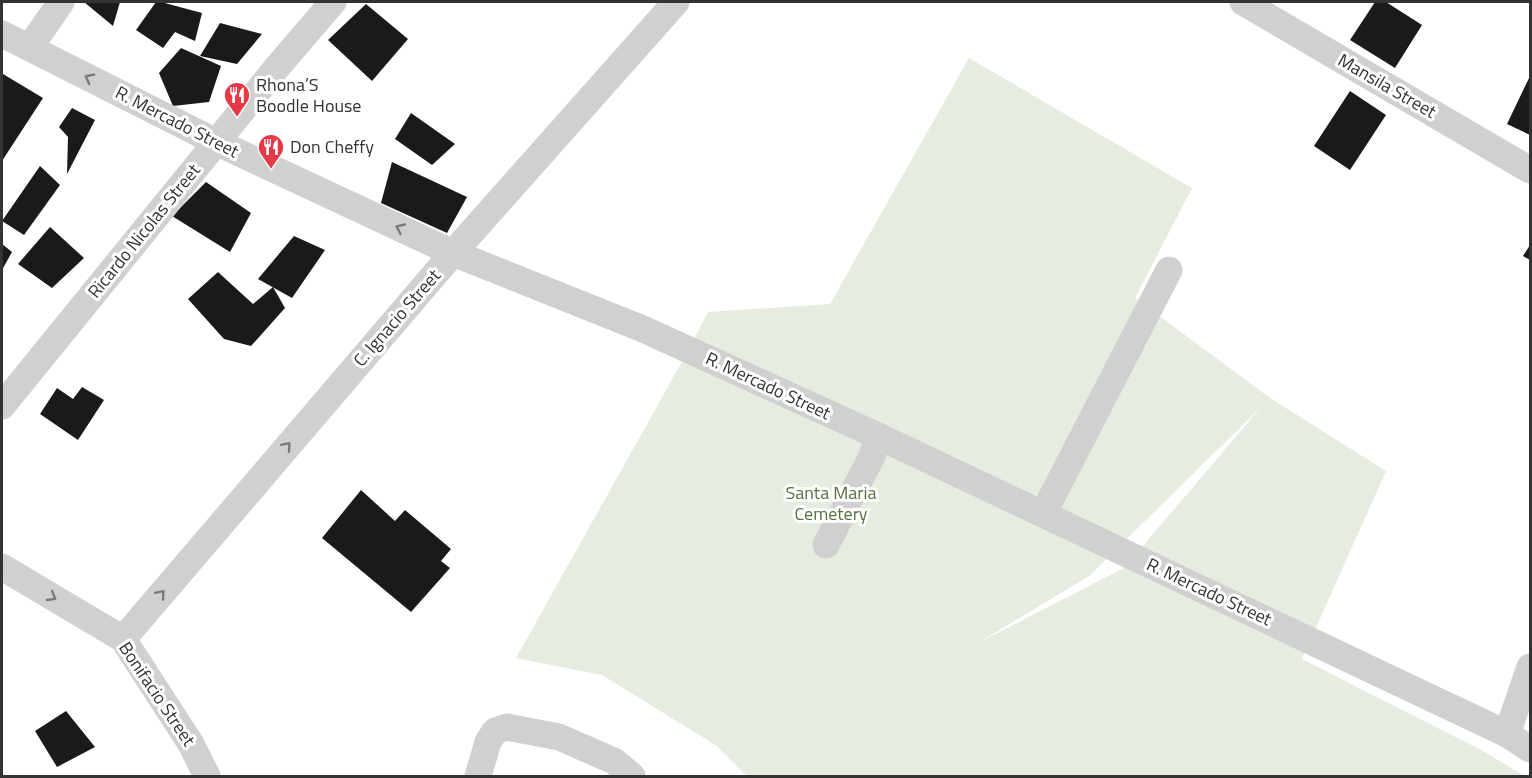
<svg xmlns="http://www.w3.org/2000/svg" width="1532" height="778" viewBox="0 0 1532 778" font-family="'Titillium Web',sans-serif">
	<rect width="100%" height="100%" fill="#fff"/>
	<path fill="#e6ecdf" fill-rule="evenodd" d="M969,58L1192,188L1135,298L1270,398L1386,471L1302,659L1481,750L1525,776H747L717,746L602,675L516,658L683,360L708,312L830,304ZM1262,406L1124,568L978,643L1089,576Z"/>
	<g fill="#1a1a1a">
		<path d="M84,2H120L113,26Z"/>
		<path d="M156,2H161L202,13L195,41L175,32L163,48L136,30Z"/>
		<path d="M1375,2H1386L1422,25L1395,68L1350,40Z"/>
		<path d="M366,4L408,39L372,81L328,40Z"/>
		<path d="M220,23L262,34L237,64L200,56Z"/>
		<path d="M181,48L221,66L209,102L173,106L159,73Z"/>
		<path d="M3,74L43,98L2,161V75Z"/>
		<path d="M1530,76V135L1507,124Z"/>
		<path d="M1350,91L1386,115L1350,170L1314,146Z"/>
		<path d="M72,108L95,120L67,174L68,137L59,127Z"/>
		<path d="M411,113L455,144L432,165L395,139Z"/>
		<path d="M392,162L467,197L447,233L381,203Z"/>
		<path d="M40,166L60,185L24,235L2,221Z"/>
		<path d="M206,182L251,213L230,252L172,216Z"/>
		<path d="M50,227L84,258L52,288L18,264Z"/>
		<path d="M294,236L325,250L292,298L258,279Z"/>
		<path d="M2,244L12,252L2,270Z"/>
		<path d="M1530,245V260L1523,256Z"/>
		<path d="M218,272L253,304L273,287L285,308L251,346L224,339L188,299Z"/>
		<path d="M82,387L104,400L78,440L40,414L57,388L73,399Z"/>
		<path d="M361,490L395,521L405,510L451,549L441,561L450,568L411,612L322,538Z"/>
		<path d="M66,711L95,747L57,767L35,731Z"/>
	</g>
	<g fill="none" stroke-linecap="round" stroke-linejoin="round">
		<g stroke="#d0d0d0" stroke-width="27">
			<path d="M1243,2L1530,170"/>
			<path d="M2,34L216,142L453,253L643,329L878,436L1507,734L1530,749"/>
			<path d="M30,47L61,2"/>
			<path d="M2,406L279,65L333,2"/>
			<path d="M1043,514L1169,270"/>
			<path d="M826,545L872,456L878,436"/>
			<path d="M2,567L123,639L191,744L207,776"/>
			<path d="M123,639L453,253L676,2"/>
			<path d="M1507,734L1530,667"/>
			<path d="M478,776L488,742L495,731L507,727L559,737L614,761L632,776"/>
		</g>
	</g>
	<defs><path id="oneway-chevron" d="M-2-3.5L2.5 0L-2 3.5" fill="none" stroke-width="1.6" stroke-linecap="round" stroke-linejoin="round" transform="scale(1.5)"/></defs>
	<g stroke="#7a7a7a">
		<use href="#oneway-chevron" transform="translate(89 78) rotate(-153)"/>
		<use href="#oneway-chevron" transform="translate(400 228) rotate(-155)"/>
		<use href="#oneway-chevron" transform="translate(287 446) rotate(-49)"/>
		<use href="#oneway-chevron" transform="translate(161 594) rotate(-49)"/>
		<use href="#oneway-chevron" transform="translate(52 597) rotate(31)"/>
	</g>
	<defs>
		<g id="restaurant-pin" transform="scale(1.35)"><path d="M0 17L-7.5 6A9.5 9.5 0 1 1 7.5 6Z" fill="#e63946" stroke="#fff"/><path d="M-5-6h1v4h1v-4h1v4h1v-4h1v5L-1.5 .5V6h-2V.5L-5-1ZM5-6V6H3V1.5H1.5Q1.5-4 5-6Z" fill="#fff"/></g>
	</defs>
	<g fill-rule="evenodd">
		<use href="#restaurant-pin" x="237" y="95"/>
		<use href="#restaurant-pin" x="271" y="147"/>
	</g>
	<g text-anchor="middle" stroke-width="6" stroke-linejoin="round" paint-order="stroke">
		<g font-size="18" fill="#333" stroke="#fff" text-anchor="start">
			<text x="256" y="91">Rhona’S<tspan x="256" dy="21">Boodle House</tspan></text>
			<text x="290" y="153">Don Cheffy</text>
		</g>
		<g font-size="18" fill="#333" stroke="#fff">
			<text transform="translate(1387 86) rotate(30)" y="6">Mansila Street</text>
			<text transform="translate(177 122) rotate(27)" y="6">R. Mercado Street</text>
			<text transform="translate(144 231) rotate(-51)" y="6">Ricardo Nicolas Street</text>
			<text transform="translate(397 318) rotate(-49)" y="6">C. Ignacio Street</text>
			<text transform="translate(768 386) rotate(25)" y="6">R. Mercado Street</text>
			<text transform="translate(1209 592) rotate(25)" y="6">R. Mercado Street</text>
			<text transform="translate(157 694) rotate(56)" y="6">Bonifacio Street</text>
		</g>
		<g font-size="18" fill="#56703f" stroke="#fff">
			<text x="831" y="499">Santa Maria<tspan x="831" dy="21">Cemetery</tspan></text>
		</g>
	</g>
	<rect width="1532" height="778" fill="none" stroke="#333333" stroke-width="6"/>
</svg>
